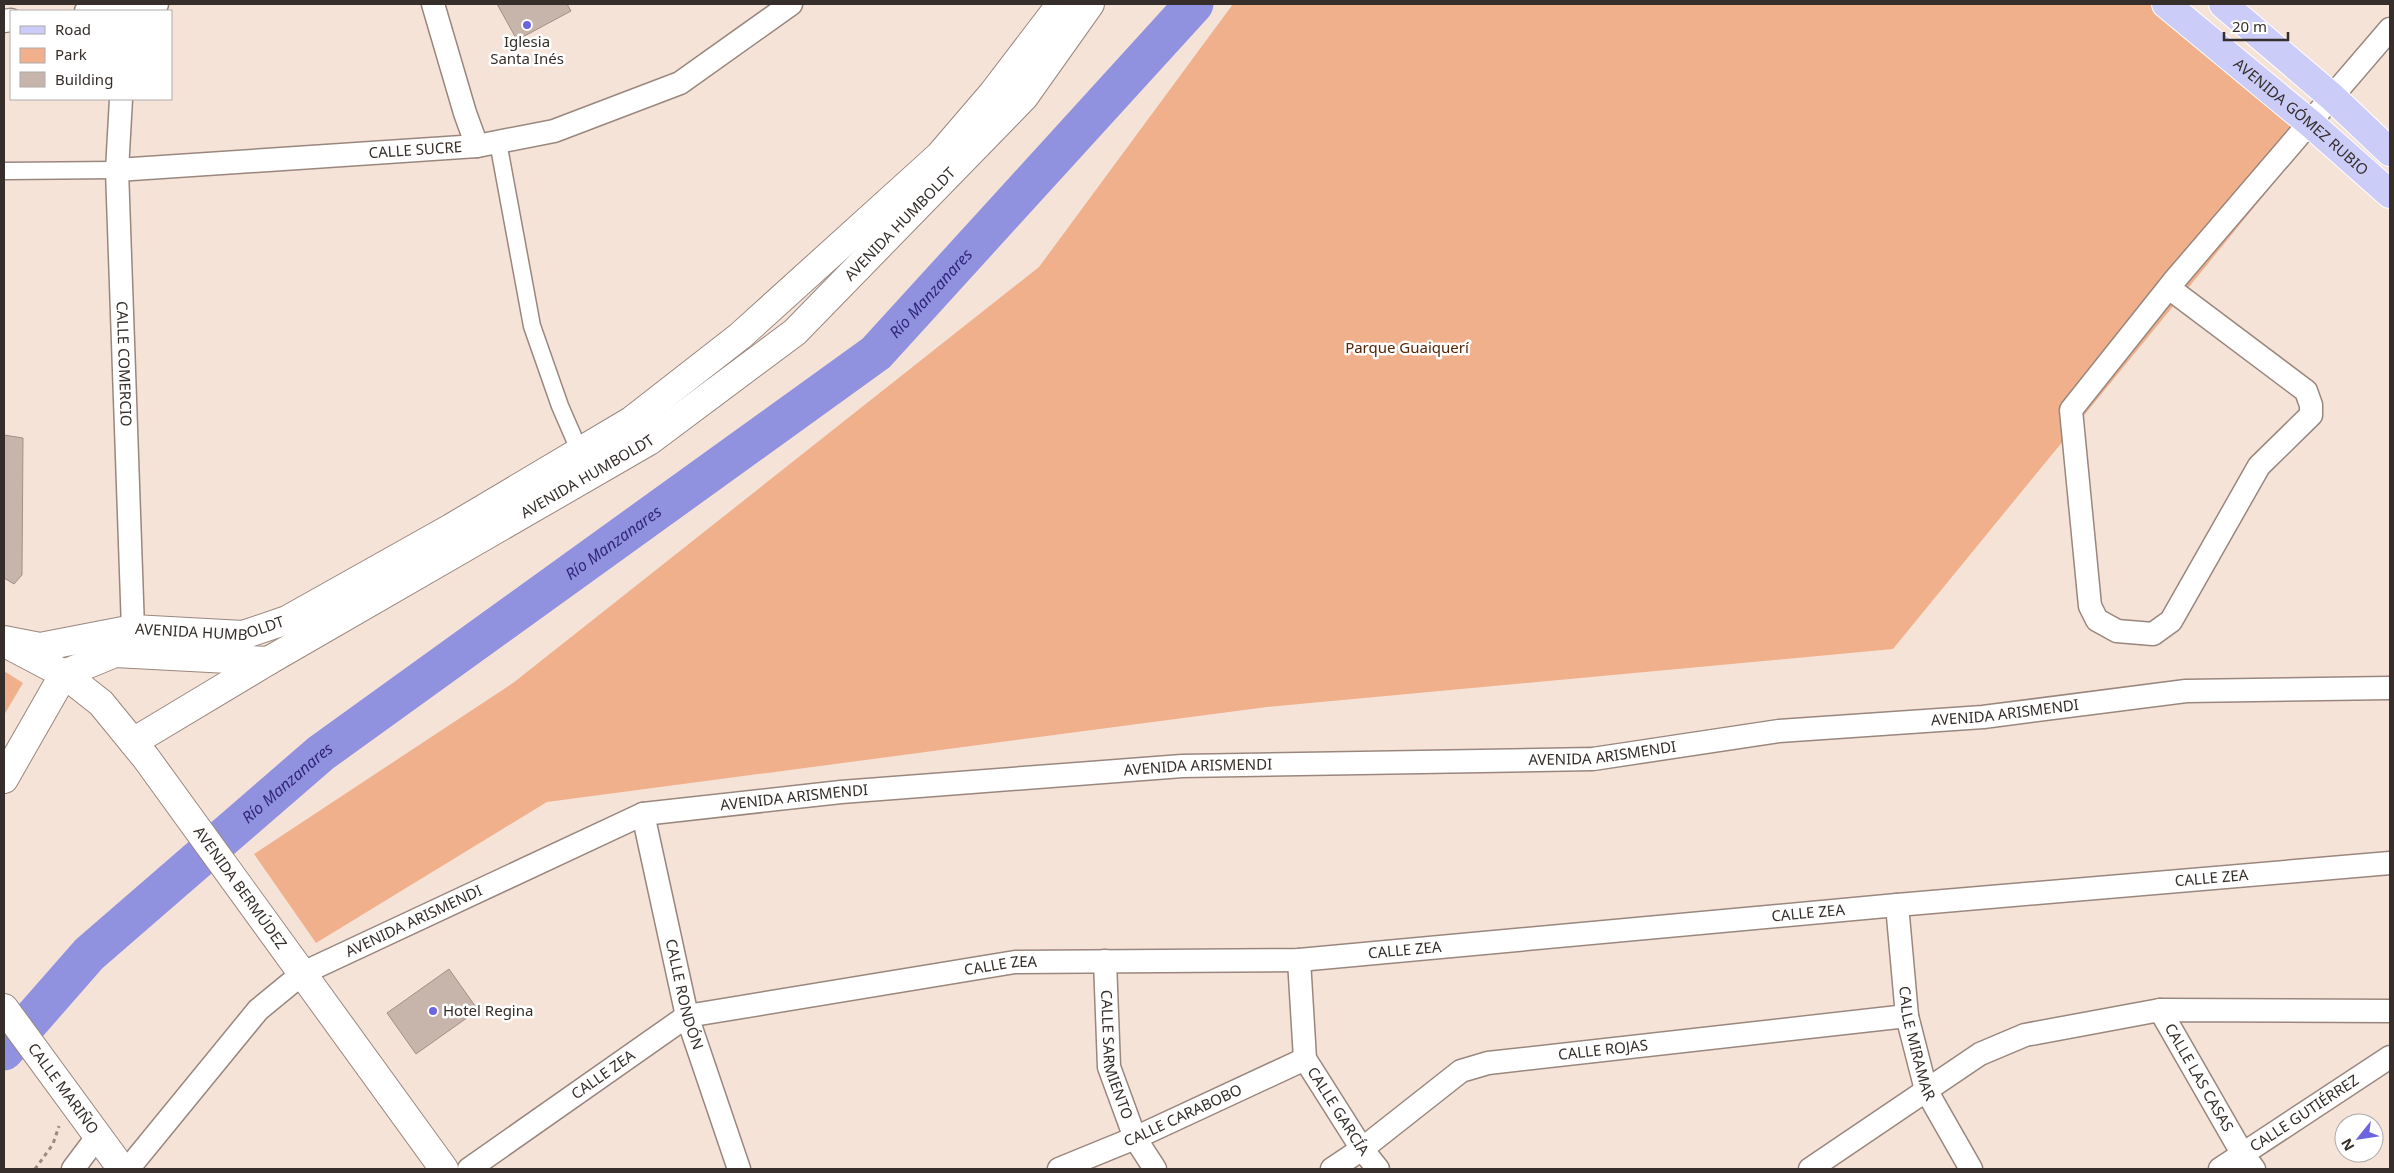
<svg xmlns="http://www.w3.org/2000/svg" width="2394" height="1173" viewBox="0 0 2394 1173" font-family="'Noto Sans',sans-serif">
	<rect width="100%" height="100%" fill="#f6e3d8"/>
	<g fill="#f1b08c">
		<path d="M1233,4H2151L2309,140L1893,649L1267,707L547,802L316,943L254,854L513,683L1039,267Z"/>
		<path d="M4,671L23,683L4,715Z"/>
	</g>
	<g fill="none" stroke-linecap="round" stroke-linejoin="round">
		<path stroke="#9192df" stroke-width="39" id="s1" d="M4,1051L89,954L321,753L876,353L1194,4"/>
	</g>
	<g fill="#c7b5ab" stroke="#a29087">
		<path d="M497,4H567L571,11L517,40Z"/>
		<path d="M4,435L23,438L22,575L14,584L4,578Z"/>
		<path d="M449,969L478,1010L416,1054L387,1013Z"/>
	</g>
	<g fill="none" stroke-linecap="round" stroke-linejoin="round">
		<g stroke="#99877e" stroke-width="19">
			<g id="pedestrian">
				<path d="M498,142L532,326L560,406L580,452"/>
				<path d="M4,171L117,170"/>
			</g>
		</g>
		<g stroke="#99877e" stroke-width="25">
			<g id="minor">
				<path d="M433,4L465,113L477,146"/>
				<path d="M86,11L157,4"/>
				<path d="M4,21L11,20"/>
				<path id="s2" d="M121,99L117,170L133,629"/>
				<path id="s3" d="M117,170L477,146L554,131L680,83L791,4"/>
				<path d="M2172,286L2173,291L2306,391L2311,405V415L2259,466L2171,621L2153,634L2117,631L2097,620L2090,606L2071,410L2173,282L2390,29"/>
				<path id="s4" d="M643,814L687,1016L739,1169"/>
				<path id="s5" d="M1897,905L1907,1016L1926,1090L1971,1169"/>
				<path id="s6" d="M1299,960L1305,1059L1362,1149L1378,1169"/>
				<path id="s7" d="M1105,961L1109,1067L1135,1138L1155,1169"/>
				<path id="s8" d="M2160,1010L2242,1153L2254,1169"/>
				<path d="M73,1169L97,1137"/>
				<path id="s9" d="M128,1169L258,1010L303,973L643,814L841,792L1182,766L1593,759L1779,731L1983,717L2186,691L2390,688"/>
				<path id="s10" d="M469,1169L687,1016L1015,962L1299,960L1897,905L2390,863"/>
				<path id="s11" d="M1059,1169L1135,1138L1305,1059"/>
				<path id="s12" d="M1332,1169L1362,1149L1461,1071L1488,1063L1907,1016"/>
				<path d="M1810,1169L1980,1054L2025,1035L2160,1010L2390,1011"/>
				<path id="s13" d="M2220,1169L2390,1057"/>
			</g>
		</g>
		<g stroke="#99877e" stroke-width="30">
			<g id="tertiary">
				<path id="s14" d="M5,643L64,674L101,703L146,758L444,1169"/>
				<path id="s15" d="M4,1008L122,1169"/>
			</g>
		</g>
		<g stroke="#99877e" stroke-width="30">
			<g id="secondary">
				<path id="s16" d="M4,640L40,647L133,629L243,635L287,620L451,528L631,421L740,336L939,156L993,93L1061,4"/>
				<path d="M133,742L268,661"/>
				<path id="s17" d="M4,779L64,674L115,653L268,661L649,441L795,332L1024,97L1090,4"/>
			</g>
		</g>
		<g stroke="#fff" stroke-width="30">
			<g id="primary">
				<path id="s18" d="M2166,4L2311,124L2390,194"/>
				<path d="M2223,4L2332,97L2390,152"/>
			</g>
		</g>
		<path stroke="#988b83" stroke-width="3" stroke-dasharray="4 4" stroke-linecap="butt" d="M35,1169L53,1144L59,1126"/>
		<use href="#pedestrian" stroke="#fff" stroke-width="16"/>
		<use href="#minor" stroke="#fff" stroke-width="22"/>
		<use href="#tertiary" stroke="#fff" stroke-width="28"/>
		<use href="#secondary" stroke="#fff" stroke-width="28"/>
		<use href="#primary" stroke="#cbccf8" stroke-width="28"/>
	</g>
	<g fill="#6d65df" stroke="#fff" stroke-width="2">
		<circle cx="527" cy="25" r="5"/>
		<circle cx="433" cy="1011" r="5"/>
	</g>
	<g text-anchor="middle" stroke-width="5" stroke-linejoin="round" paint-order="stroke">
		<g font-size="15" fill="#352e2a" stroke="#fff">
			<text x="527" y="47">Iglesia<tspan x="527" dy="17">Santa Inés</tspan></text>
			<text x="443" y="1016" text-anchor="start">Hotel Regina</text>
		</g>
		<g font-size="15" fill="#352e2a" stroke="#fff">
			<text dy="5" stroke="none"><textPath href="#s18" startOffset="176">AVENIDA GÓMEZ RUBIO</textPath></text>
			<text dy="5" stroke="none"><textPath href="#s3" startOffset="299">CALLE SUCRE</textPath></text>
			<text dy="5" stroke="none"><textPath href="#s17" startOffset="1102">AVENIDA HUMBOLDT</textPath></text>
			<text dy="5" stroke="none"><textPath href="#s2" startOffset="265">CALLE COMERCIO</textPath></text>
			<text dy="5" stroke="none"><textPath href="#s17" startOffset="698">AVENIDA HUMBOLDT</textPath></text>
			<text dy="5" stroke="none"><textPath href="#s16" startOffset="209">AVENIDA HUMBOLDT</textPath></text>
			<text dy="5" stroke="none"><textPath href="#s9" startOffset="2006">AVENIDA ARISMENDI</textPath></text>
			<text dy="5" stroke="none"><textPath href="#s9" startOffset="1601">AVENIDA ARISMENDI</textPath></text>
			<text dy="5" stroke="none"><textPath href="#s9" startOffset="1196">AVENIDA ARISMENDI</textPath></text>
			<text dy="5" stroke="none"><textPath href="#s9" startOffset="791">AVENIDA ARISMENDI</textPath></text>
			<text dy="5" stroke="none"><textPath href="#s10" startOffset="1799">CALLE ZEA</textPath></text>
			<text dy="5" stroke="none"><textPath href="#s14" startOffset="345">AVENIDA BERMÚDEZ</textPath></text>
			<text dy="5" stroke="none"><textPath href="#s10" startOffset="1394">CALLE ZEA</textPath></text>
			<text dy="5" stroke="none"><textPath href="#s9" startOffset="386">AVENIDA ARISMENDI</textPath></text>
			<text dy="5" stroke="none"><textPath href="#s10" startOffset="989">CALLE ZEA</textPath></text>
			<text dy="5" stroke="none"><textPath href="#s10" startOffset="584">CALLE ZEA</textPath></text>
			<text dy="5" stroke="none"><textPath href="#s4" startOffset="185">CALLE RONDÓN</textPath></text>
			<text dy="5" stroke="none"><textPath href="#s5" startOffset="140">CALLE MIRAMAR</textPath></text>
			<text dy="5" stroke="none"><textPath href="#s12" startOffset="306">CALLE ROJAS</textPath></text>
			<text dy="5" stroke="none"><textPath href="#s7" startOffset="95">CALLE SARMIENTO</textPath></text>
			<text dy="5" stroke="none"><textPath href="#s10" startOffset="164">CALLE ZEA</textPath></text>
			<text dy="5" stroke="none"><textPath href="#s8" startOffset="78">CALLE LAS CASAS</textPath></text>
			<text dy="5" stroke="none"><textPath href="#s15" startOffset="100">CALLE MARIÑO</textPath></text>
			<text dy="5" stroke="none"><textPath href="#s6" startOffset="161">CALLE GARCÍA</textPath></text>
			<text dy="5" stroke="none"><textPath href="#s13" startOffset="101">CALLE GUTIÉRREZ</textPath></text>
			<text dy="5" stroke="none"><textPath href="#s11" startOffset="135">CALLE CARABOBO</textPath></text>
		</g>
		<g font-size="15" fill="#552402" stroke="#fff">
			<text x="1407" y="353">Parque Guaiquerí</text>
		</g>
		<g font-size="16" font-style="italic" fill="#32267e" stroke="#fff">
			<text dy="6" stroke="none"><textPath href="#s1" startOffset="1201">Río Manzanares</textPath></text>
			<text dy="6" stroke="none"><textPath href="#s1" startOffset="796">Río Manzanares</textPath></text>
			<text dy="6" stroke="none"><textPath href="#s1" startOffset="391">Río Manzanares</textPath></text>
		</g>
	</g>
	<rect width="2394" height="1173" fill="none" stroke="#352e2a" stroke-width="10"/>
	<rect x="10" y="10" width="162" height="90" fill="#ffffff" stroke="#aeabaa"/>
	<rect x="20" y="26" width="25" height="8" fill="#cbccf8" stroke="#aeabaa"/>
	<text x="55" y="35" font-size="15" fill="#352e2a">Road</text>
	<rect x="20" y="48" width="25" height="15" fill="#f1b08c" stroke="#aeabaa"/>
	<text x="55" y="60" font-size="15" fill="#352e2a">Park</text>
	<rect x="20" y="72" width="25" height="15" fill="#c7b5ab" stroke="#aeabaa"/>
	<text x="55" y="85" font-size="15" fill="#352e2a">Building</text>
	<g transform="translate(2359 1138) rotate(240)"><circle r="24" fill="#ffffff" stroke="#aeabaa"/>
	<path d="M0-4L9 19L0 12L-9 19Z" fill="#6d65df"/>
	<text y="-8" font-size="14" font-weight="bold" text-anchor="middle" fill="#352e2a">N</text>
	</g>
	<path d="M2224 32v8h64v-8" fill="none" stroke="#352e2a" stroke-width="2.5"/>
	<text x="2232" y="32" font-size="15" fill="#352e2a" stroke="#ffffff" stroke-width="4" paint-order="stroke">20 m</text>
</svg>
